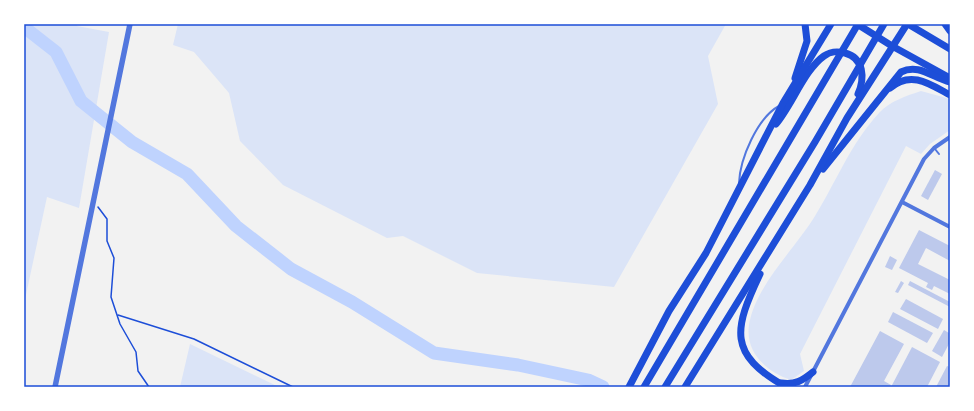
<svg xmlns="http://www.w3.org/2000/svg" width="974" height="411" viewBox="0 0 974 411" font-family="'Golos Text',sans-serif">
	<rect width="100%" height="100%" fill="#f2f2f2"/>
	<g fill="#dbe4f7">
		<path d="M24,24H77V26L109,32L79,208L47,197L24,304Z"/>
		<path d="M178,24H726L708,56L718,104L614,287L477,273L403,236L387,238L283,185L240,141L229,93L194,52L173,45Z"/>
		<path d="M921,91L950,99V130L930,144L921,154L906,146L800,354L804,371L791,380C767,372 745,353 749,325C755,286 795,249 815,216C836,182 851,143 879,113C890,101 906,96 921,91Z"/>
		<path d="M190,344L279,387H180Z"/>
	</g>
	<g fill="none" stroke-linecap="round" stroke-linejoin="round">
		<path stroke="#bfd3fe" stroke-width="13" d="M24,27L56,52L81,101L132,142L187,174L236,226L291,269L352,302L434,353L518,365L588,380L603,387"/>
	</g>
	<g fill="#bdc9ec">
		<path d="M935,170L942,174L928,200L921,196Z"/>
		<path d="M919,230L950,246V261L926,248L918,264L950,280V294L934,286L932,290L926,287L928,283L899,268Z"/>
		<path d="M890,256L897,260L892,270L885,267Z"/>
		<path d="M901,281L904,283L898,293L895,292Z"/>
		<path d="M910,281L950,302V307L908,285Z"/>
		<path d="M906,299L943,319L938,329L900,309Z"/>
		<path d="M893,312L933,333L927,343L888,322Z"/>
		<path d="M944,330L949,333L950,330V342L942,357L932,351Z"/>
		<path d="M880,331L904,344L884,381L891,385L890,387H850Z"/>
		<path d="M912,347L940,362L927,387H891Z"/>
		<path d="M947,366L950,367V387H936Z"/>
	</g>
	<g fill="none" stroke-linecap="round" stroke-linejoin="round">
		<g stroke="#1d4ed8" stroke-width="1.5">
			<path d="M98,207L107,219V241L114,258L111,297L120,324L136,352L138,371L149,387"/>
			<path d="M118,315L194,339L293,387"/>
		</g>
		<g stroke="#5277de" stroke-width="2">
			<path d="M935,149L939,154"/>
			<path d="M739,183C740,159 757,118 779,106"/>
		</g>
		<g stroke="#5277de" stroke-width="4">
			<path d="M902,202L950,227"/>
			<path d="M805,387L924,159L934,148L950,137"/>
		</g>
		<path stroke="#5277de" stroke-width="5.5" d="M55,387L130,24"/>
		<g stroke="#1d4ed8" stroke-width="7">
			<path d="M857,24L892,46L950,78"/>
			<path d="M908,24L950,49"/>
		</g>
		<g stroke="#1d4ed8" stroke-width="7">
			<path d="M945,24L950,31"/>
			<path d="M795,78L807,41L805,24"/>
			<path d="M890,88C911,70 930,84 950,95"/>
			<path d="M776,124C792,105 805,69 824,56C831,51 837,51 845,53C864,58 865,78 858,94"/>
			<path d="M823,169L901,72C919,63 933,78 950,82"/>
			<path d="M760,274C734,329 727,354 786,387"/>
			<path d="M781,383C795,385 802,381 813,372"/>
			<path d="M629,387L669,311L706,253L783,103L831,24"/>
			<path d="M644,387L858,24"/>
			<path d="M665,387L815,142L884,24"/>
			<path d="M685,387L810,185L847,118L907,24"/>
		</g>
	</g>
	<rect width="974" height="411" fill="none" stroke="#ffffff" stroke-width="50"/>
	<rect x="25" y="25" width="924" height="361" fill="none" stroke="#1d4ed8" stroke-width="1.5"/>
</svg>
